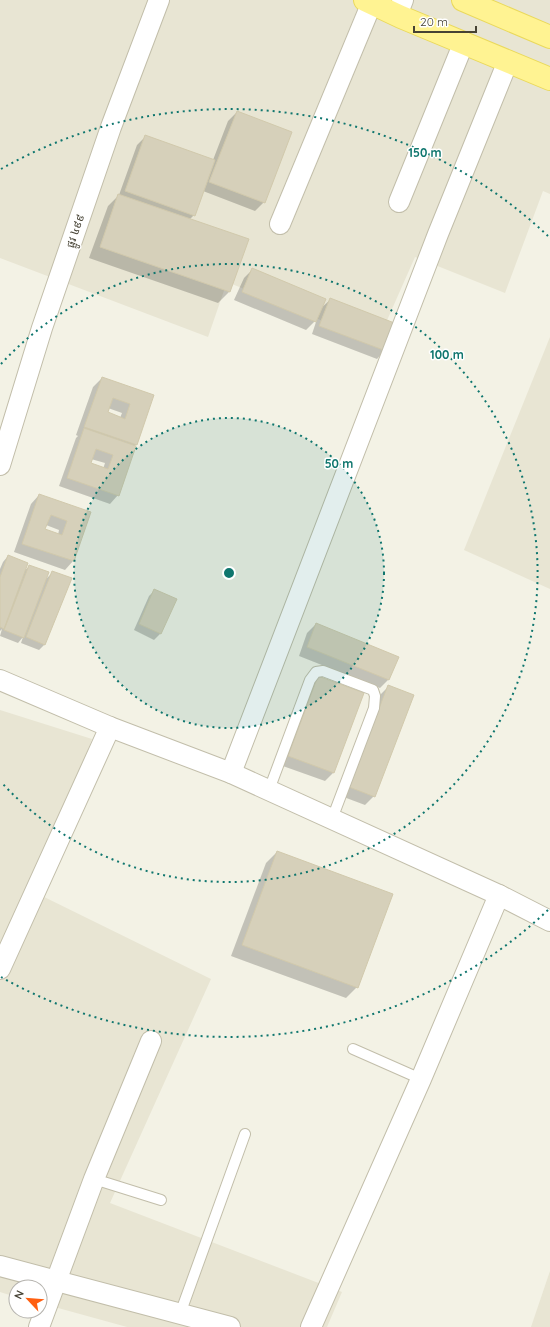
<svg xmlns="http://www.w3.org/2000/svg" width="550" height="1327" viewBox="0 0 550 1327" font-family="Quicksand,'Noto Sans Khmer',sans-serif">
	<rect width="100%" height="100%" fill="#f3f2e5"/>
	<g fill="#e8e5d3">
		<path d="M0,0H550V194L543,191L505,293L415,257L377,343L227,282L208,337L0,258Z"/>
		<path d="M550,337V589L464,550Z"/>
		<path d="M0,710L92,739L34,892L211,979L110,1203L342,1292L327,1327H127L40,1303V1287H16V1297L0,1292Z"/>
		<path d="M550,1271V1327H531Z"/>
	</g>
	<g fill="#0003" fill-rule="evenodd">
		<path d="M237,112L264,202L255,211L203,191L194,215L189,220L229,292L218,303L89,258L108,206L119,195L137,145L146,136L213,160L228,121Z"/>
		<path d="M252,270L320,309L330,300L385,350L377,359L312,334L317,319L306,330L234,300L244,278Z"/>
		<path d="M102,378L152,396L136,444L134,446L118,495L110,504L59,486L76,438L78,436L76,435L93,387ZM108,408L122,413L120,418L107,413ZM91,459L105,463L103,469L89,464Z"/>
		<path d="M39,495L90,513L73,561L65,570L14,552L31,504ZM46,525L59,530L58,535L44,530Z"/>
		<path d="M8,556L24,571L30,566L46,579L53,572L45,644L39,650L21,643L23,637L18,643L0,636L2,629L0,631V569L3,562Z"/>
		<path d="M155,590L175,600L160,634L154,640L134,630L149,596Z"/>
		<path d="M316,624L389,679L380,688L299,656L307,633Z"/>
		<path d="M319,677L363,694L333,773L325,781L280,765L310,686Z"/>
		<path d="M389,686L374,796L365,805L341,796L380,695Z"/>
		<path d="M277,852L357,987L346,998L231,956L266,863Z"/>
	</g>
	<g fill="#d6d0ba" stroke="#d1c9ac" fill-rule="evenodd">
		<path d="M237,111L292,132L265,203L209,182Z"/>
		<path d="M145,135L215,160L195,216L125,191Z"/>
		<path d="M118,194L249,239L230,292L100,247Z"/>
		<path d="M252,268L326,299L316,322L242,292Z"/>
		<path d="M330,298L397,324L386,351L319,326Z"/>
		<path d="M102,377L154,395L137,445L84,427ZM113,398L130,404L125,419L108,412Z"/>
		<path d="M84,428L136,446L119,496L67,478ZM96,449L113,455L108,469L91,463Z"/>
		<path d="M39,494L91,512L74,561L22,544ZM51,515L67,521L62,535L45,529Z"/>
		<path d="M8,555L28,563L4,629L0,627V577Z"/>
		<path d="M29,565L49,572L24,638L4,630Z"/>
		<path d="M52,571L72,578L45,645L26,637Z"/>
		<path d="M154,589L177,599L161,634L139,624Z"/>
		<path d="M316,623L399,657L389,680L307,647Z"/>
		<path d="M318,676L364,693L334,773L288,756Z"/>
		<path d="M388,685L414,695L375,797L349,787Z"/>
		<path d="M277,851L393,894L358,988L242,945Z"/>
	</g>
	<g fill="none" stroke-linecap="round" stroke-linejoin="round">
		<g stroke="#c2beaa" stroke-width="12">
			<g id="service">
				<path d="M269,790L310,680L316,672L323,671L373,690L375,696L374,708L332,819"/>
				<path d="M353,1049L421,1079"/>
				<path d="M94,1179L161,1200"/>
				<path d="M180,1314L245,1134"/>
			</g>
		</g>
		<g stroke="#c2beaa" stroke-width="22">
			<g id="minor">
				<path d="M397,15L403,0"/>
				<path d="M399,202L464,42"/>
				<path d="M280,224L373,0"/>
				<path d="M0,465L42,328L111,127L159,0"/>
				<path d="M0,680L110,727L231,773L499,895L550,921"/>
				<path d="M231,773L438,234L508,61"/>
				<path d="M0,969L110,727"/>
				<path d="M0,1266L230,1327"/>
				<path d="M39,1327L94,1179L151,1041"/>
				<path d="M311,1327L421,1079L499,895"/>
			</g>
		</g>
		<g stroke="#ead95c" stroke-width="24">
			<g id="primary">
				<path d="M365,0L401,17L550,79"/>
				<path d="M463,0L550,37"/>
			</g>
		</g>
		<use href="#service" stroke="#fff" stroke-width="10"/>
		<use href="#minor" stroke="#fff" stroke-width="20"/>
		<use href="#primary" stroke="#fff392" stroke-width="22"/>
	</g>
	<circle cx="229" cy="573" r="155" fill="#0f766e" fill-opacity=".12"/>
	<g fill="none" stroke="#0f766e" stroke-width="2" stroke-dasharray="2 4">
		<circle cx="229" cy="573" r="155"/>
		<path d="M1 364A309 309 0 1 1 1 782"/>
		<path d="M548 910A464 464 0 0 1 1 977M1 169A464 464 0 0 1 548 236"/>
	</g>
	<g text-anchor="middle" stroke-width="3" stroke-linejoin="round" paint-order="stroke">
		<g font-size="11" fill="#464234" stroke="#fff">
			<text transform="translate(75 231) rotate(-71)" y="4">ផ្លូវ ៤៩៩</text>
		</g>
	</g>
	<circle cx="229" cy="573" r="6" fill="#0f766e" stroke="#fff" stroke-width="2"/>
	<g font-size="12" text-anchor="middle" font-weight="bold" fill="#0f766e" stroke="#fff" stroke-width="3" stroke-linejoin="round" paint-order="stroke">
		<text x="425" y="157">150 m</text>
		<text x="447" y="359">100 m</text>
		<text x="339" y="468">50 m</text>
	</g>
	<g transform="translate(28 1299) rotate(296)"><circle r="19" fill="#ffffff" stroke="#b5b3ae"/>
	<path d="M0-3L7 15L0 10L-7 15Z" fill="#ff5f10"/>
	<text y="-6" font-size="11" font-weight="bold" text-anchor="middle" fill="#464234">N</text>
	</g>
	<path d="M414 26v6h62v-6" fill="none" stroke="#464234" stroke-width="2"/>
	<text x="420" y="26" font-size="12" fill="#464234" stroke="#ffffff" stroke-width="3" paint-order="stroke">20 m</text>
</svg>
